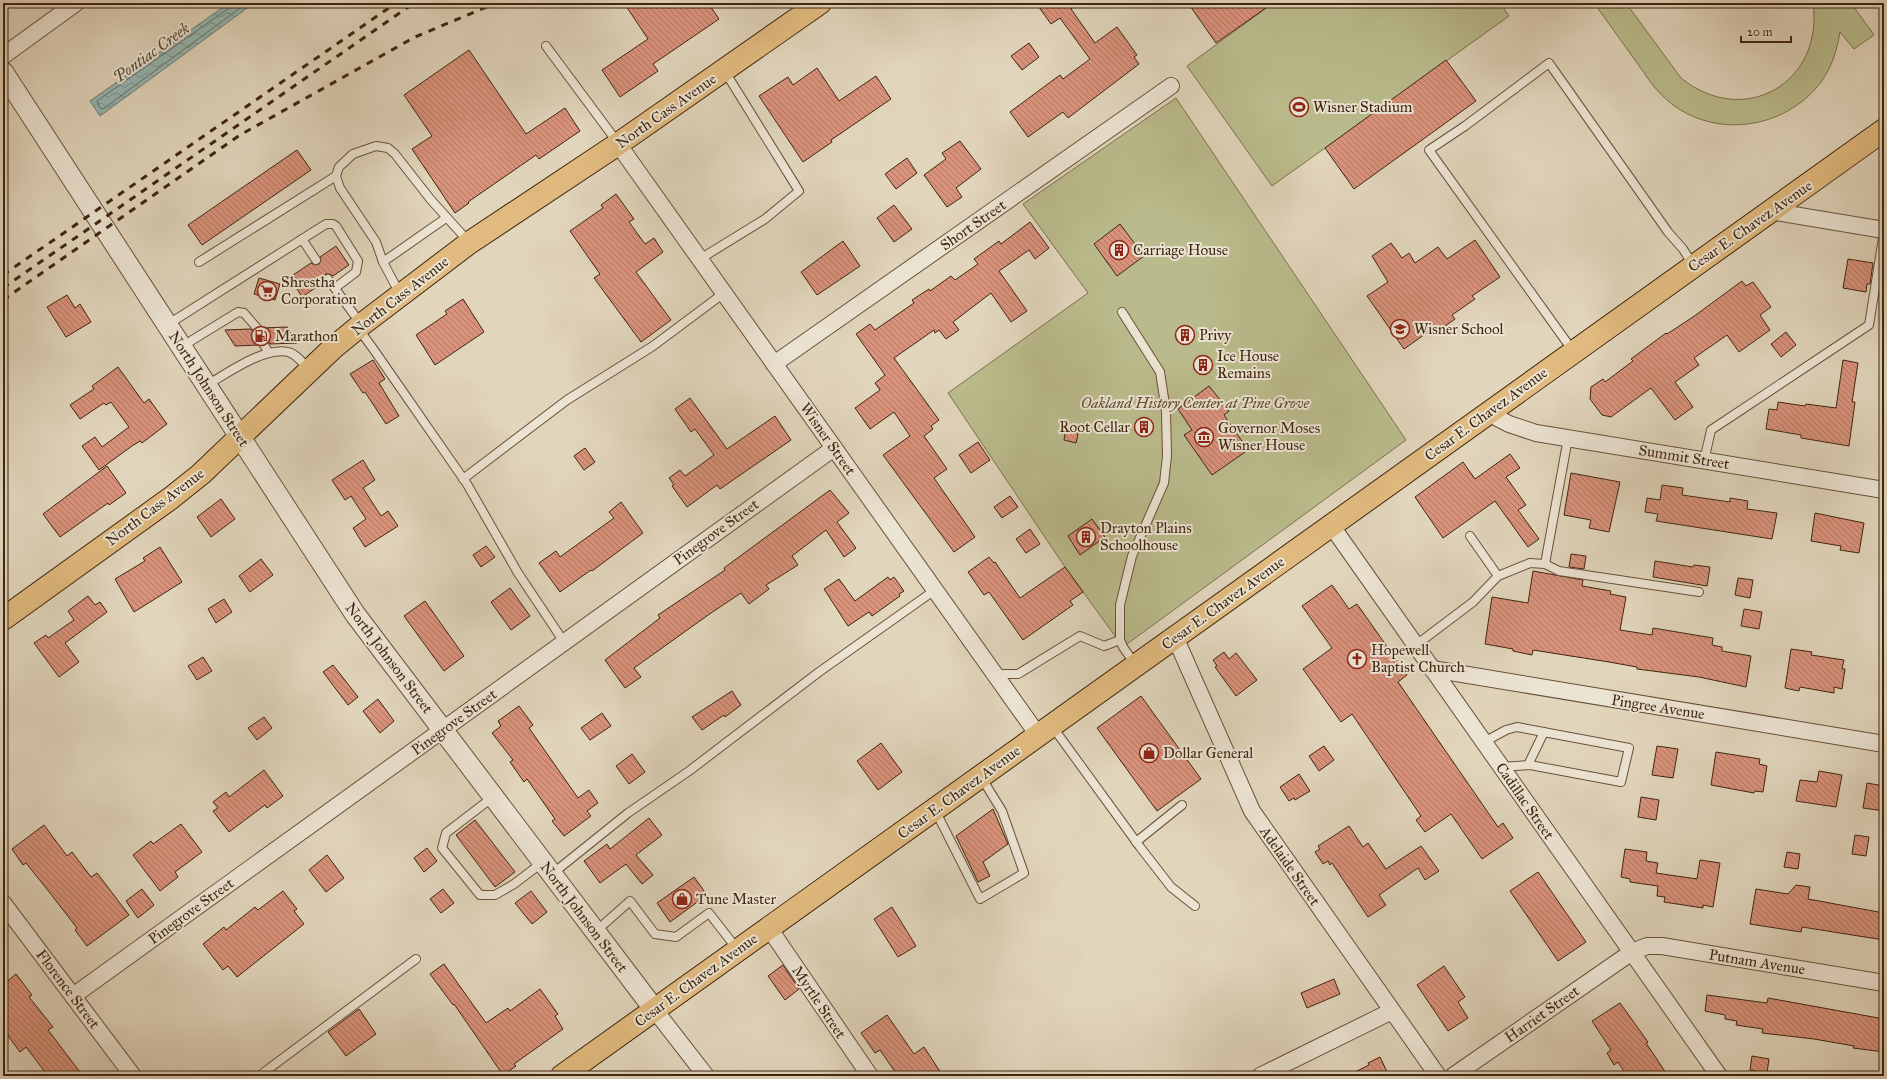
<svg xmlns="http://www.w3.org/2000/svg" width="1887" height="1079" viewBox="0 0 1887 1079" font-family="'IM FELL Great Primer',serif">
	<defs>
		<pattern id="water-waves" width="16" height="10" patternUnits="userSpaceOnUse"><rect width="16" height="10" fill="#94b8b4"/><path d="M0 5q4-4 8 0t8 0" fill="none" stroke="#7a9591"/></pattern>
		<pattern id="building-back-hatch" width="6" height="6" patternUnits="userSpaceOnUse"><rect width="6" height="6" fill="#d9927b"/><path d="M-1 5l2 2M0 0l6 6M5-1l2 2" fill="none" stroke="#b17763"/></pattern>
	</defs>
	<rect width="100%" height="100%" fill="#e1d5bc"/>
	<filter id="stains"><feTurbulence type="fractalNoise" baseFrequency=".005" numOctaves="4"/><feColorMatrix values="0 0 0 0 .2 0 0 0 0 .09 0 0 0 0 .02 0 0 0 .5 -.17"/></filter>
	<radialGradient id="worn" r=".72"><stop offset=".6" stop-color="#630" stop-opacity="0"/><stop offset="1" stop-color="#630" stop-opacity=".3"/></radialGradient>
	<g fill="#babb8c" stroke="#7c704e">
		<path d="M1273,3H1500L1509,16L1272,186L1187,66Z"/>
		<path d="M1594,3H1626L1681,78C1744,129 1824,83 1813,3H1851L1874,35L1854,49L1840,32C1837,50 1832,67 1821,82C1785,130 1713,140 1667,100C1654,89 1645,74 1635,60C1621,41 1608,22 1594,3Z"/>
		<path d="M1176,98L1406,440L1123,647L1065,567L948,393L1088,293L1023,204Z"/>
	</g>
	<path fill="url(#water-waves)" stroke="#727d72" d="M229,3H254L100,116L90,101Z"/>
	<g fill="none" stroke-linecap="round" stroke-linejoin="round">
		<path stroke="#6a6e62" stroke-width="1" d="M231,3L229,8L97,101L100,108L103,109L247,3"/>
	</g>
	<g fill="url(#building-back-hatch)" stroke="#3f250f">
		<path d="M624,3H708L719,19L653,64L658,71L620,97L602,70L648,39Z"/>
		<path d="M1036,3H1079L1071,9L1095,43L1117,27L1137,55L1134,57L1139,64L1068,118L1063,112L1028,137L1010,112L1060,75L1063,79L1090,59L1060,18L1051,24Z"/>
		<path d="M1188,3H1273L1216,43Z"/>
		<path d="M1029,43L1039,57L1022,70L1011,56Z"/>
		<path d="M469,50L526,134L565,108L580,131L539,159L536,155L468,202L469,203L455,213L412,149L432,136L404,95Z"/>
		<path d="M1446,60L1476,101L1354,189L1325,148Z"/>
		<path d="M817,68L839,101L876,76L891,99L831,140L832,142L803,162L759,96L788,77L793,85Z"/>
		<path d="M960,141L981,169L956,188L962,197L947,207L924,175L946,159L942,153Z"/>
		<path d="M297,150L311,170L202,245L188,225Z"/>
		<path d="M907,158L917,173L896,189L885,174Z"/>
		<path d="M616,194L634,219L629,222L645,244L654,238L663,252L636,272L671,320L641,342L594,278L600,274L570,231L603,208L601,205Z"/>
		<path d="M894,205L912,229L894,242L877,218Z"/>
		<path d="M1030,222L1049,248L1035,259L1029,250L999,271L1027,311L1011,322L991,293L953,322L959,330L946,339L939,330L935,333L934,330L894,358L939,420L931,426L933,429L924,436L947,469L934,478L975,537L954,552L883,455L910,436L894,412L870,429L855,408L880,390L875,383L885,375L856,334L870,324L875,330L914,303L912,300L929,289L930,291L951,276L955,280L978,264L974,259L999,241L1001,244Z"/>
		<path d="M1120,224L1144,256L1117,276L1094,244Z"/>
		<path d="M1475,240L1500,277L1472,296L1475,299L1452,315L1455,319L1431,336L1428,332L1404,349L1367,296L1388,282L1372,256L1391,243L1402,258L1409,253L1415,263L1438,247L1447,259Z"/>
		<path d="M843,241L860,266L817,295L801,272Z"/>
		<path d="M336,246L349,265L333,276L330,274H325L323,277L324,282L302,297L290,277L311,263L316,265L319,264L321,260L320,257Z"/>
		<path d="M1848,259L1873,263L1870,284H1867L1866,292L1843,288Z"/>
		<path d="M259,278L280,284L275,300L254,294Z"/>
		<path d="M1742,281L1746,286L1753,282L1771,307L1760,315L1770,330L1739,352L1727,335L1694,358L1699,365L1675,382L1693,407L1675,420L1651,388L1611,417L1602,415L1590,399L1591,387L1603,379L1605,382L1633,361L1631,359L1666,333L1667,334L1693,317Z"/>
		<path d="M67,295L75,308L80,304L91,322L66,337L47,307Z"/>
		<path d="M463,299L484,332L435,365L416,335L447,314L445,311Z"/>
		<path d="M287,327L297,343L270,344L267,340H263L259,342V345L235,346L225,330L250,329L258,333L261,332L262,328Z"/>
		<path d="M1786,332L1796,345L1781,357L1771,344Z"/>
		<path d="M373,360L385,379L379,383L399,416L386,424L365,392L363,393L350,374Z"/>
		<path d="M1843,360L1858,363L1852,402H1855L1849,446L1801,438V435L1766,429L1769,409L1777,410L1778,402L1805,406L1806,404L1836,408Z"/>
		<path d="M118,367L144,403L149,399L167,424L142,443L140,441L132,446L99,470L82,446L95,437L102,447L129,427L111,402L106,405L104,403L80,419L70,405L94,389L92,386Z"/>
		<path d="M1209,386L1229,411L1224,415L1248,450L1212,475L1184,435L1192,430L1178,409Z"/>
		<path d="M690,398L727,449L775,416L791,440L720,489L717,485L687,507L672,486L674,485L669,478L680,470L685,476L714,455L695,429L691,432L675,409Z"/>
		<path d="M1066,428L1075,430L1078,434L1076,443L1064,440Z"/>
		<path d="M978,442L990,460L971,473L959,455Z"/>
		<path d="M585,448L595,462L584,470L574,456Z"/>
		<path d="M1510,454L1520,468L1506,477L1526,505L1518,510L1539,539L1528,547L1495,501L1443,538L1415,497L1463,462L1475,479Z"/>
		<path d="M363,460L375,480L363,488L381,516L388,511L398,526L365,547L353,528L366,519L351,496L345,500L332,480Z"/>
		<path d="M107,466L126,493L109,505L108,503L60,537L43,514Z"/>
		<path d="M1571,473L1620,482L1609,532L1589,528L1591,520L1564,515Z"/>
		<path d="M1662,485L1683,488L1682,495L1730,502V498L1748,501L1747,509L1777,513L1772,539L1656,521L1658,514L1645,512L1647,498L1660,500Z"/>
		<path d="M830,490L849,513L837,522L856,548L844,557L826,530L792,556L798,565L766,585L769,589L749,604L741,593L711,613L634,668L641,677L625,688L605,660L660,618L658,615L725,570L724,568Z"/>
		<path d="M1010,496L1018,507L1002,518L994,507Z"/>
		<path d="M221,499L235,519L211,537L197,517Z"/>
		<path d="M621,502L643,533L592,571L591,570L560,592L539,563L556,551L560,557L614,518L609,512Z"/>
		<path d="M1815,513L1864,523L1859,553L1840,550L1841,546L1811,541Z"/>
		<path d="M1092,519L1105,537L1080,555L1068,536Z"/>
		<path d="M1030,529L1040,544L1026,553L1016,539Z"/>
		<path d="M486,546L495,557L481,567L473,555Z"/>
		<path d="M160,547L182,582L134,612L115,579L145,561L143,558Z"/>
		<path d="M1571,554L1586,556L1584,569L1569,567Z"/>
		<path d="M989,557L994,563L995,562L1020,598L1065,567L1083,592L1070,601L1073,605L1023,640L989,592L984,595L968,572Z"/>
		<path d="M261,559L273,575L250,592L239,576Z"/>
		<path d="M1655,561L1693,567L1694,565L1710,567L1707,586L1653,577Z"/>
		<path d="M1533,571L1583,580L1582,586L1611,591L1610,594L1626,597L1620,630L1652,635L1653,628L1713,638L1712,645L1722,647V651L1751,656L1746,687L1699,677L1637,669V667L1609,662L1533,650L1532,655L1513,651V649L1485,644L1492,597L1528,603Z"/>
		<path d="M888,577L890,580L894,577L904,591L899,594L900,596L872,616L869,612L848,626L824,589L839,579L855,601Z"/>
		<path d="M1738,578L1753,580L1750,598L1735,595Z"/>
		<path d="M1332,585L1349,609L1357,604L1407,675L1398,682L1498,827L1503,823L1513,838L1482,859L1451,814L1425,832L1416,820L1421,816L1352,714L1341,722L1303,669L1332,648L1302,606Z"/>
		<path d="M510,588L530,616L511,630L491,602Z"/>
		<path d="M88,596L95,605L100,602L107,612L65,643L79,662L59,677L34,643L46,635L48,638L74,620L68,611Z"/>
		<path d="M224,599L232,612L216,623L208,609Z"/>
		<path d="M425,601L464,656L444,671L404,616Z"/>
		<path d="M1744,609L1762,612L1759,629L1741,626Z"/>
		<path d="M1791,649L1812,652L1811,655L1844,660L1842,669H1845L1842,689L1834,687V693L1800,687L1799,691L1785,688Z"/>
		<path d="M1224,652L1229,659L1236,653L1257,680L1236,696L1215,667L1217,666L1213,660Z"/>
		<path d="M203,657L212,671L197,680L188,666Z"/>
		<path d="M333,665L358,697L348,705L323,672Z"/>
		<path d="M732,691L741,705L725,717L724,715L702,730L692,717Z"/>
		<path d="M1141,696L1201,779L1157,811L1097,728Z"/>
		<path d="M378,699L394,721L380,733L363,711Z"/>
		<path d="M519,706L533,725L529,728L578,798L589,790L598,803L587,811L591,816L564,836L552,821L555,819L527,779L524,782L510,762L513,760L492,733L501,726L498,721Z"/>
		<path d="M602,713L611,726L590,740L581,728Z"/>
		<path d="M264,717L272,728L257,740L248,728Z"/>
		<path d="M881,743L902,772L878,790L857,761Z"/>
		<path d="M1324,746L1334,760L1319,771L1309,756Z"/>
		<path d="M1657,746L1678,749L1673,778L1652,775Z"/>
		<path d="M1716,752L1760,759L1759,764L1767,766L1763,792L1755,791L1754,793L1711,785Z"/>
		<path d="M632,754L645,772L629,784L616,766Z"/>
		<path d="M264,770L283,796L267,808L265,805L229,832L213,811L218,808L213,802L226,792L229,797Z"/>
		<path d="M1819,771L1842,775L1836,807L1796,801L1800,780L1817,782Z"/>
		<path d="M1299,774L1310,791L1295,800L1294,798L1289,801L1280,787Z"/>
		<path d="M1867,783L1884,786V811L1863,808Z"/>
		<path d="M1641,797L1659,800L1656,820L1638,817Z"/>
		<path d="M993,809L1008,844L983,862L990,876L978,882L956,836Z"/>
		<path d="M649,818L662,835L636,855L653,875L642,884L626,864L600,883L584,861L607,844L610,849Z"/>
		<path d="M475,820L515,872L495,887L456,835Z"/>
		<path d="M181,824L202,852L175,872L178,877L160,891L133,855L151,841L153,844Z"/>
		<path d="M44,825L67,856L72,852L91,877L97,873L129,915L87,946L75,930L77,928L50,893L26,863L23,865L12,849Z"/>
		<path d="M1349,826L1363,847L1368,843L1386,869L1421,846L1439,871L1425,880L1418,868L1379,895L1386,905L1368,917L1332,863L1330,865L1328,861L1323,864L1315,852L1320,849L1318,846Z"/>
		<path d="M1855,835L1869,837L1866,856L1852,854Z"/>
		<path d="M427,848L437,861L424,872L414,858Z"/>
		<path d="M1625,849L1647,852L1646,861L1658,863L1656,873L1697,879L1700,860L1720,863L1713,907L1703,905V908L1664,902L1665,897L1657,896L1658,886L1630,882V879L1621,877Z"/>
		<path d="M1787,852L1800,854L1798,869L1784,867Z"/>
		<path d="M327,855L344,878L326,892L309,870Z"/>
		<path d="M1538,872L1586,942L1558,961L1510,891Z"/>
		<path d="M694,877L707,895L670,922L657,903Z"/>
		<path d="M1796,885L1810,887L1808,899L1884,913V940L1802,927L1801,932L1750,924L1756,889L1788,894Z"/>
		<path d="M142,889L154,905L138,918L126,901Z"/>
		<path d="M443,889L454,903L441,913L430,899Z"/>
		<path d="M283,891L297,909L294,911L304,924L237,977L228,966L223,970L203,944L224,927L226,930L255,907L258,910Z"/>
		<path d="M531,891L547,912L532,924L515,903Z"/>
		<path d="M892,907L916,946L898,957L874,919Z"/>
		<path d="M444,964L486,1023L508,1008L510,1011L540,989L558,1014L555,1016L563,1029L514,1064L516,1066L503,1075L454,1004L453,1005L430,974Z"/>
		<path d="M783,965L799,989L785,1000L768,976Z"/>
		<path d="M1444,966L1465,997L1458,1002L1468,1018L1448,1031L1417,985Z"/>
		<path d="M16,974L32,995L29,997L53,1027L48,1030L83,1076H48L26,1047L20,1052L3,1029V985Z"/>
		<path d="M1334,979L1340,994L1307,1008L1301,993Z"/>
		<path d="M1707,995L1767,1003L1768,998L1884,1019V1052L1853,1048L1854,1046L1814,1039L1762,1033L1763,1029L1736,1025L1737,1021L1725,1019V1015L1705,1011Z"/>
		<path d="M1620,1003L1648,1042L1646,1043L1668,1076H1627L1618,1062L1614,1065L1607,1053L1611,1050L1592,1021Z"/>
		<path d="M359,1009L376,1034L346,1056L328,1032Z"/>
		<path d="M887,1015L914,1054L924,1047L943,1076H898L880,1050L875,1053L861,1033Z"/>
		<path d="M1752,1056L1769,1059L1767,1073L1750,1070Z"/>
		<path d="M1380,1057L1389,1076H1347L1369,1065L1368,1063Z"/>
	</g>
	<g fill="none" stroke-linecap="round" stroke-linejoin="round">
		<g stroke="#68513a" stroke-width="10">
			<g id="service">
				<path d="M546,46L618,143"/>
				<path d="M302,239L316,260"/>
				<path d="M700,259L765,219L799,191L724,70"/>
				<path d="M199,262L336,176"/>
				<path d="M383,262L446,218"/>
				<path d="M328,279L361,324"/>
				<path d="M400,294L383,262L376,242L340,188L336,176L339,167L353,154L376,146L388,148L395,154L431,200L469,242"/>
				<path d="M1122,312L1160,372L1166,411L1167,456L1164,483L1132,556L1120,605V640L1123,647L1135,664"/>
				<path d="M167,325L326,224H333L336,226L358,261L356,272L335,288"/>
				<path d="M358,328L374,350L467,484L518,573L564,642"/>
				<path d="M264,345L269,353"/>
				<path d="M181,347L238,312L244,313L257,328"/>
				<path d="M1573,351L1429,150L1465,126L1549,63L1668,232L1683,249L1693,265"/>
				<path d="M207,385C226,374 265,346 288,352C297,354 303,364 310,370"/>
				<path d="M1704,461L1711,430L1869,325L1884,232"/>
				<path d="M463,479L567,400L653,346L724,293"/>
				<path d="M1470,536L1498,576"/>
				<path d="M1545,564L1568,438"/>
				<path d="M1416,645L1473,602L1498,576L1530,563L1545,564L1559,571L1699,592"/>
				<path d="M995,674H1018L1080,636L1104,646L1120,640"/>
				<path d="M1052,726L1140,847L1171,887L1195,906"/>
				<path d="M1484,742L1506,730L1517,727L1629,748L1621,782L1530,765L1501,767"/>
				<path d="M1528,765L1544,732"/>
				<path d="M493,797L446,833L442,848L480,895H495L514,884L543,862"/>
				<path d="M935,810L980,899L1024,873L1002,811L981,777"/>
				<path d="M1136,842L1182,805"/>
				<path d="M552,874L628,813L689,771L819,672L935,590"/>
				<path d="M595,932L630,901L655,934L676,937L709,913L737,949"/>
				<path d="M259,1076L416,959"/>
			</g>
		</g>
		<g stroke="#68513a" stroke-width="18">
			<g id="minor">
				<path d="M3,56L76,3"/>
				<path d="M618,144L1038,735"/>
				<path d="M1770,211L1884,230"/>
				<path d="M774,364L1171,86"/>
				<path d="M1488,413L1509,424L1536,433L1884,490"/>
				<path d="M1331,525L1719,1076"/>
				<path d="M1175,637L1252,811L1438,1076"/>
				<path d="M1432,669L1884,744"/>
				<path d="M3,903L133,1076"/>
				<path d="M769,928L870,1076"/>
				<path d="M73,996L834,448"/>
				<path d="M654,1009L706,1076"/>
				<path d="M1260,1076L1392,1011"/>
				<path d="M1453,1076L1632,952L1647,946H1662L1884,983"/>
			</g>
		</g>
		<g stroke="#68513a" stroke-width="22">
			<path id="tertiary" d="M3,72L355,614L654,1009"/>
		</g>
		<g stroke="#3f250f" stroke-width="24">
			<g id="primary">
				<path d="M3,619L171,498L201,474L333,348L361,325L469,243L618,144L820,3"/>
				<path d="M562,1076L1884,130"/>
			</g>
		</g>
		<use href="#service" stroke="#ece4d3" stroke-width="8"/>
		<use href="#minor" stroke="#ece4d3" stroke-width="16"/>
		<use href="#tertiary" stroke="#ece4d3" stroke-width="20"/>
		<use href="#primary" stroke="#e0ba7e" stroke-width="22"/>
		<g stroke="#3f250f" stroke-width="3" stroke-dasharray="7 7" stroke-linecap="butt">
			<path d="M3,275L396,3"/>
			<path d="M3,288L414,3"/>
			<path d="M3,300L240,135L415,37L496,3"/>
		</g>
	</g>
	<defs>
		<g id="stadium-ring" transform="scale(1)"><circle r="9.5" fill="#ece4d3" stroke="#8f2418" stroke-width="1.5"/><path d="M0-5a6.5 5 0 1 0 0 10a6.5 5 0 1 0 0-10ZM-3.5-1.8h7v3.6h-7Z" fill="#8f2418"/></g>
		<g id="building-ring" transform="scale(1)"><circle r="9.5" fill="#ece4d3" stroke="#8f2418" stroke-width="1.5"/><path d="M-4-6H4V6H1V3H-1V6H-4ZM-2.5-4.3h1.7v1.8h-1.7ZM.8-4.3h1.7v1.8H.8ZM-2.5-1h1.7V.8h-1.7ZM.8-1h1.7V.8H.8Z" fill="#8f2418"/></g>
		<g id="supermarket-ring" transform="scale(1)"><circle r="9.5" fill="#ece4d3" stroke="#8f2418" stroke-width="1.5"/><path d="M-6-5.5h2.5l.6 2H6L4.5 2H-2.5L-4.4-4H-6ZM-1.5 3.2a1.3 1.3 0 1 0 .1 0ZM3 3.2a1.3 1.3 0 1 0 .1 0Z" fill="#8f2418"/></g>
		<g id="school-ring" transform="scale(1)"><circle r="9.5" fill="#ece4d3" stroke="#8f2418" stroke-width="1.5"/><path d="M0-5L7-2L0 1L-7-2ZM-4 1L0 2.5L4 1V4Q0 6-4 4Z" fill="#8f2418"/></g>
		<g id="fuel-ring" transform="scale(1)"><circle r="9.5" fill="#ece4d3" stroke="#8f2418" stroke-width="1.5"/><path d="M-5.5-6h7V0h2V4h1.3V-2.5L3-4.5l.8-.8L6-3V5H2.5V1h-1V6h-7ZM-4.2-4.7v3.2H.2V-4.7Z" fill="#8f2418"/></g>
		<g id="museum-ring" transform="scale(1)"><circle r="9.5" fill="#ece4d3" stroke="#8f2418" stroke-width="1.5"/><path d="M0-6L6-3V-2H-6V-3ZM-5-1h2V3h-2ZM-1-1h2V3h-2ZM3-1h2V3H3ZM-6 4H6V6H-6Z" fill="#8f2418"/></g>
		<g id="church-ring" transform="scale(1)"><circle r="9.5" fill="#ece4d3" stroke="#8f2418" stroke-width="1.5"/><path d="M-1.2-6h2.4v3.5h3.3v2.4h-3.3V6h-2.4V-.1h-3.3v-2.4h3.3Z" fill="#8f2418"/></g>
		<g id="shop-ring" transform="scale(1)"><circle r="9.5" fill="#ece4d3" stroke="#8f2418" stroke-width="1.5"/><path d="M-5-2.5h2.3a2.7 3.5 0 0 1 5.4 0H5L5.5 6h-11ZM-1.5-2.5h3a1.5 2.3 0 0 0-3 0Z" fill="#8f2418"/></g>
	</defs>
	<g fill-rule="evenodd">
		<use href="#stadium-ring" x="1299" y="107"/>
		<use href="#building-ring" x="1119" y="250"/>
		<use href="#supermarket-ring" x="267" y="291"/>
		<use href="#school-ring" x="1400" y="329"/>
		<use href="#building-ring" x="1185" y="335"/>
		<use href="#fuel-ring" x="261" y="336"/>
		<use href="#building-ring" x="1203" y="365"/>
		<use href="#building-ring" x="1144" y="427"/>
		<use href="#museum-ring" x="1204" y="437"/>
		<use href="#building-ring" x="1086" y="537"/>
		<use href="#church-ring" x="1357" y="659"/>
		<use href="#shop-ring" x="1149" y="753"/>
		<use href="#shop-ring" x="682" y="899"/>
	</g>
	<g text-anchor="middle" stroke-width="4" stroke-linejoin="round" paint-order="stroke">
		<g font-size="15" fill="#3f250f" stroke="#ece4d3" text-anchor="start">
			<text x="1313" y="112">Wisner Stadium</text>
			<text x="1133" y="255">Carriage House</text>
			<text x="281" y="287">Shrestha<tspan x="281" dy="17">Corporation</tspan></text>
			<text x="1414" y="334">Wisner School</text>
			<text x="1199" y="340">Privy</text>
			<text x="275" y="341">Marathon</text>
			<text x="1217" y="361">Ice House<tspan x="1217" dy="17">Remains</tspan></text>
			<text x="1130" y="432" text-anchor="end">Root Cellar</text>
			<text x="1218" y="433">Governor Moses<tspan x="1218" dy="17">Wisner House</tspan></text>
			<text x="1100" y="533">Drayton Plains<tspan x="1100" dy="17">Schoolhouse</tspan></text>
			<text x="1371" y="655">Hopewell<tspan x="1371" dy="17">Baptist Church</tspan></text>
			<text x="1163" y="758">Dollar General</text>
			<text x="696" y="904">Tune Master</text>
		</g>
		<g font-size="15" fill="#3f250f" stroke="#ece4d3">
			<text transform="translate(666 111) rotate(-35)" y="5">North Cass Avenue</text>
			<text transform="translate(973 225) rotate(-35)" y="5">Short Street</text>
			<text transform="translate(1750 226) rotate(-35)" y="5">Cesar E. Chavez Avenue</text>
			<text transform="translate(400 296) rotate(-38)" y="5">North Cass Avenue</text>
			<text transform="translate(209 389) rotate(57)" y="5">North Johnson Street</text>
			<text transform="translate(1486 414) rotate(-36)" y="5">Cesar E. Chavez Avenue</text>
			<text transform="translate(828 439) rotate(55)" y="5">Wisner Street</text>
			<text transform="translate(1684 457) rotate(9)" y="5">Summit Street</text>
			<text transform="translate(155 507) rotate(-37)" y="5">North Cass Avenue</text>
			<text transform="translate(716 532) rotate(-36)" y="5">Pinegrove Street</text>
			<text transform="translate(1223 603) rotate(-36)" y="5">Cesar E. Chavez Avenue</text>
			<text transform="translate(389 658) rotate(53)" y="5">North Johnson Street</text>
			<text transform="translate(1658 707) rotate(9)" y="5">Pingree Avenue</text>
			<text transform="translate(454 722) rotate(-36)" y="5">Pinegrove Street</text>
			<text transform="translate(959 792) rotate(-36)" y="5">Cesar E. Chavez Avenue</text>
			<text transform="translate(1525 801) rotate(55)" y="5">Cadillac Street</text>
			<text transform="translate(1290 866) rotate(55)" y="5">Adelaide Street</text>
			<text transform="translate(191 911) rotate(-36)" y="5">Pinegrove Street</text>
			<text transform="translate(584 917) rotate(53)" y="5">North Johnson Street</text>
			<text transform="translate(1757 962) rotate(9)" y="5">Putnam Avenue</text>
			<text transform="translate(696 980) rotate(-36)" y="5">Cesar E. Chavez Avenue</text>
			<text transform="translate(68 989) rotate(53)" y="5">Florence Street</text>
			<text transform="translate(819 1002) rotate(56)" y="5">Myrtle Street</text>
			<text transform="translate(1542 1014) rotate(-35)" y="5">Harriet Street</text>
		</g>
		<g font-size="15" font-style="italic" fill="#5e4a2e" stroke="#ece4d3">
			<text x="1195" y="408">Oakland History Center at Pine Grove</text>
		</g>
		<g font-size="16" font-style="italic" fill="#544a38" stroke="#ece4d3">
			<text transform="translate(151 52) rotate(-36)" y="6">Pontiac Creek</text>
		</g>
	</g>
	<rect width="1887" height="1079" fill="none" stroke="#e1d5bc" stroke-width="16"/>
	<rect x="4" y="4" width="1879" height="1071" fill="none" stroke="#3f250f" stroke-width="2"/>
	<rect x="8" y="8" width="1871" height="1063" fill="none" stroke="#3f250f"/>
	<path d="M1741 36v6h50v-6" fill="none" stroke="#3f250f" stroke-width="2"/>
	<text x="1747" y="36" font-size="12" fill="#3f250f" stroke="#ece4d3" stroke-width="3" paint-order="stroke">20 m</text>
	<rect width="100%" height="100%" filter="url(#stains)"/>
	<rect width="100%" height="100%" fill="url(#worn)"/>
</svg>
